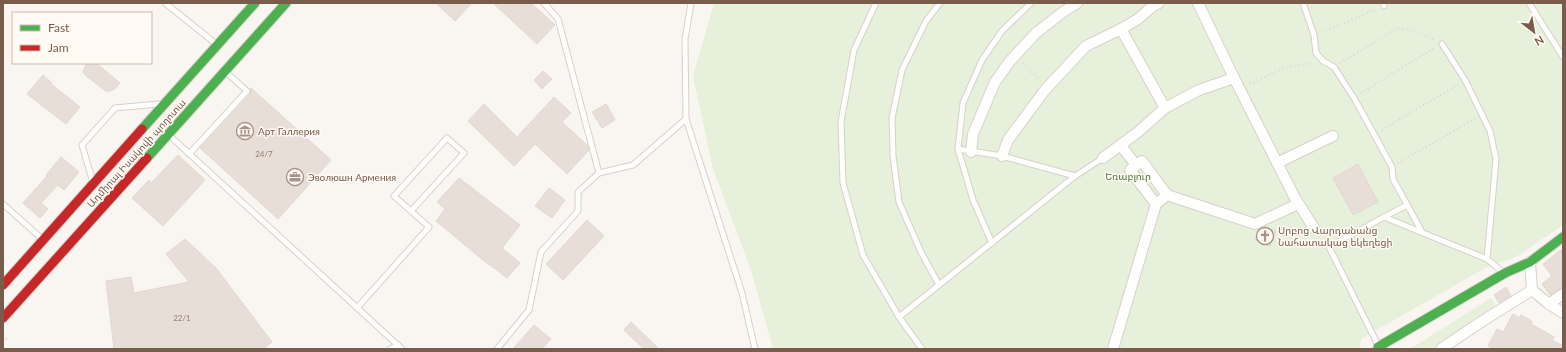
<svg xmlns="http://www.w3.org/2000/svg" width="1566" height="352" viewBox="0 0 1566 352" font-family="Lato,'Noto Sans Armenian',sans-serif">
	<rect width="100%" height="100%" fill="#f9f5f0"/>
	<g fill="#e7f0db">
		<path d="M714,3H1563V225L1516,257L1487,267L1361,339L1360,349H773L751,270L713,169L693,76Z"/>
		<path d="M1491,298L1496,306L1470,322L1435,349H1410Z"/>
	</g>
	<g fill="#e6ded7" stroke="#e2d8d2">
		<path d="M436,3H472L455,21Z"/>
		<path d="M493,3H531L555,25L537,44Z"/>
		<path d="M87,63H96L120,83L115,89L107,92L85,75L83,71Z"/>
		<path d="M543,71L552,79L542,89L534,80Z"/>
		<path d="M43,75L52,83L51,84L80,107L66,124L27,94Z"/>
		<path d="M251,88L331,160L278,219L200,148L250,94Z"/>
		<path d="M554,97L571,113L562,122L588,146L589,150L567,174L535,144L514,166L468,121L484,104L517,137Z"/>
		<path d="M606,104L615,120L602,128L592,112Z"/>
		<path d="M178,155L205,180L163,226L132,198L149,180L151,183Z"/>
		<path d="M61,157L79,172L64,190L58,185L41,203L48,209L40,218L23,203L47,176L46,175Z"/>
		<path d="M1358,164L1378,202L1353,215L1333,178Z"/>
		<path d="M459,178L520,225L502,248L520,263L507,278L489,264V265L436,221L445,209L437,202Z"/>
		<path d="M549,188L565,200L552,218L535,206Z"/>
		<path d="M587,220L604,236L563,280L546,264Z"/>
		<path d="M1265,227L1276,231L1270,246L1255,240L1260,229Z"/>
		<path d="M185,239L216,268L272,342L263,349H114L106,281L131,277L134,293L189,282L166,254Z"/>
		<path d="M1563,248V286L1550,295L1542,284L1552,276L1543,264Z"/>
		<path d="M1506,287L1511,296L1499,303L1494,295Z"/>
		<path d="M1513,314L1519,318L1521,315L1532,321L1531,324L1554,337L1552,340L1563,346V349H1495L1488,346L1497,329L1503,332Z"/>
		<path d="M631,322L659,349H644L624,330Z"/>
		<path d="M534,325L551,339L542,349H513Z"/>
	</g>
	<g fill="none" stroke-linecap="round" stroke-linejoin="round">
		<g stroke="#d7d1cb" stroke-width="7">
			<g id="lane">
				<path d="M165,3L215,43"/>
				<path d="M544,3L558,19L599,173"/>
				<path d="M691,3L685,39L686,119L742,293L755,349"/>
				<path d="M876,3L854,50L841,122L843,183L863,255L899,317L922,349"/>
				<path d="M1303,3L1314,35L1316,53L1323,61L1334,67L1354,98L1392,167L1393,179L1422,232"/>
				<path d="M1383,3L1384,6"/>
				<path d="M1529,3L1563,57"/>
				<path d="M1442,44L1465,80L1490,131L1496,159L1487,259"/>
				<path d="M171,137L402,349"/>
				<path d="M958,149L1002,156L1075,176L1103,158"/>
				<path d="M189,154L247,91L228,74"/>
				<path d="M92,179L82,145L115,108L158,104"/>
				<path d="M3,204L41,238"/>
				<path d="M1384,217L1407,205"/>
				<path d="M992,243L973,200L958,149L963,103L982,60L1002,31L1031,3"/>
				<path d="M939,285L921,252L899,202L893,156L892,118L902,70L926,21L940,3"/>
				<path d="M357,308L429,227L394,196L447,138L464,153L411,211"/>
				<path d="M899,317L1075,176"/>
				<path d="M1378,345L1329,247L1384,217L1487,259L1504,273"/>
				<path d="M390,349L398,345"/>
				<path d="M497,349L529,310L541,252L578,211V192L599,173L633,165L686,119"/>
			</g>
		</g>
		<g stroke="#d7d1cb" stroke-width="12">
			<g id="street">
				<path d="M1198,3L1234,78L1295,198L1314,228"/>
				<path d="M1121,29L1165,108"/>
				<path d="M1121,146L1136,165"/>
				<path d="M971,152L973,134L995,82L1010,61L1036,33L1063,12L1077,3"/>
				<path d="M1002,156L1008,140L1045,90L1086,46L1121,29L1138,19L1153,6L1159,3"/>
				<path d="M1103,158L1138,132L1165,108L1199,90L1234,78"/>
				<path d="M1277,163L1333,136"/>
				<path d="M1156,204L1130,170L1142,161L1167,195"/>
				<path d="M1530,262L1532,290L1549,304L1563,313"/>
				<path d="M1549,304L1563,294"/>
				<path d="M1113,349L1156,204L1167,195L1255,224L1298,204"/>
				<path d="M1441,349L1481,322L1532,290"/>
			</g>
		</g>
		<g stroke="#d9d2cb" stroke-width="11">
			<g id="fast">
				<path d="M142,129L255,3"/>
				<path d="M147,158L286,3"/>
				<path d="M1378,349V347L1505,273L1530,262L1563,237"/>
			</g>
		</g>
		<g stroke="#d9d2cb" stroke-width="11">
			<g id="jam">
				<path d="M3,285L142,129"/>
				<path d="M3,318L147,158"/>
			</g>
		</g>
		<g stroke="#dcd5d0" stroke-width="2" stroke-dasharray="1 3" stroke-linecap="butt">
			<path d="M1322,32L1377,9"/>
			<path d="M1023,63L1039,80"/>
			<path d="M1340,63L1398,28L1413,30L1435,40"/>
			<path d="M1250,84L1284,68L1313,63"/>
			<path d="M1361,93L1436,47"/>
			<path d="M1382,130L1459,84"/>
			<path d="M1398,163L1476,118"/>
			<path d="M3,338L4,337L6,339L3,342"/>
		</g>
		<use href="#lane" stroke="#fefefd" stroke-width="5"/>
		<use href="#street" stroke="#fefefd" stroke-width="10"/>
		<use href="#fast" stroke="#4caf50" stroke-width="9"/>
		<use href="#jam" stroke="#c62828" stroke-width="9"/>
	</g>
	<defs>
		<g id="museum-ring" transform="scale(0.9)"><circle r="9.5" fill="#fffaf3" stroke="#a69286" stroke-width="1.5"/><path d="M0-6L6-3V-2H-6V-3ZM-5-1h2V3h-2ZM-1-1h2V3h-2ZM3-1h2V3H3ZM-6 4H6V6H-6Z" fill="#a69286"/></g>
		<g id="office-ring" transform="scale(0.9)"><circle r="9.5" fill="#fffaf3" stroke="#a69286" stroke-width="1.5"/><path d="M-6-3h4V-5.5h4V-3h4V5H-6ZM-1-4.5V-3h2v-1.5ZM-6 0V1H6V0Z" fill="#a69286"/></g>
		<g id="church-ring" transform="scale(0.9)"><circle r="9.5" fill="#fffaf3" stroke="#a69286" stroke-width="1.5"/><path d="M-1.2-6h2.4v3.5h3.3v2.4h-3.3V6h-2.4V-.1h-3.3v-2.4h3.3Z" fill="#a69286"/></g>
	</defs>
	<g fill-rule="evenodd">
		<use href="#museum-ring" x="245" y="131"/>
		<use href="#office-ring" x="295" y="177"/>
		<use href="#church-ring" x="1265" y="236"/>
	</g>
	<g text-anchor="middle" stroke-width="3" stroke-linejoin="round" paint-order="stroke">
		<g font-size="8" fill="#977e72">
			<text x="264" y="157">24/7</text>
			<text x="182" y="321">22/1</text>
		</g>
		<g font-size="10" fill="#7a5c4d" stroke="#fffaf3" text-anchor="start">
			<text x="258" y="135">Арт Галлерия</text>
			<text x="308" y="181">Эволюшн Армения</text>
			<text x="1278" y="234">Սրբոց Վարդանանց<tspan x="1278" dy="12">Նահատակաց եկեղեցի</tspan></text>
		</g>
		<g font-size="10" fill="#7a5c4d" stroke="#fffaf3">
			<text transform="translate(136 153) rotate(-48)" y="4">Ադմիրալ Իսակովի պողոտա</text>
		</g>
		<g font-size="10" fill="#537a41" stroke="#fffaf3">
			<text x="1128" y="180">Եռաբլուր</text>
		</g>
	</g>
	<rect width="1566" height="352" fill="none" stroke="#7a5c4d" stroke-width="8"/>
	<rect x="12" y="12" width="140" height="52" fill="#fffaf3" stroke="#cabbb1"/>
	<rect x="20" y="25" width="20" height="6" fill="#4caf50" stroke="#cabbb1"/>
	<text x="48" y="32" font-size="12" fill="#7a5c4d">Fast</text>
	<rect x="20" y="45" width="20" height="6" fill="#c62828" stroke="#cabbb1"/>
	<text x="48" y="52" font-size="12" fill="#7a5c4d">Jam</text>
	<g transform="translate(1534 32) rotate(149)" stroke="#fffaf3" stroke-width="3" paint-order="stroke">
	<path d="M0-3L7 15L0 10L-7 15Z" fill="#7a5c4d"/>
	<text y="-6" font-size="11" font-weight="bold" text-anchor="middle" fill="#7a5c4d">N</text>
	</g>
</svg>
